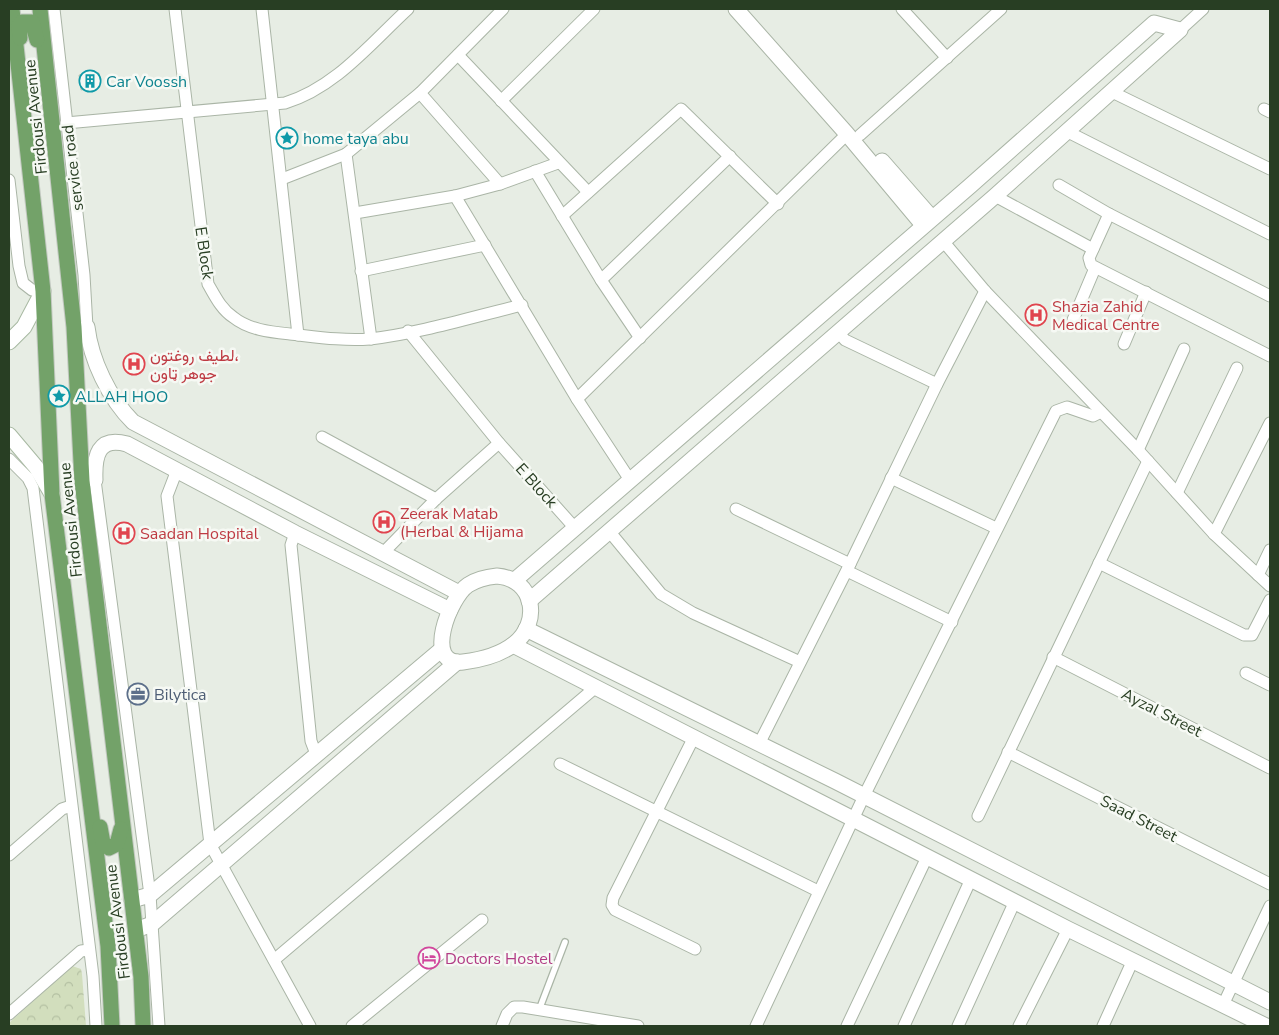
<svg xmlns="http://www.w3.org/2000/svg" width="1279" height="1035" viewBox="0 0 1279 1035" font-family="'Nunito Sans',Vazirmatn,sans-serif">
	<defs>
		<pattern id="forest-crowns" width="20" height="18" patternUnits="userSpaceOnUse" patternTransform="scale(1.25)"><rect width="20" height="18" fill="#d2debd"/><path d="M2 6a3 3 0 1 1 6 0M12 15a3 3 0 1 1 6 0" fill="none" stroke="#b4c0a2"/></pattern>
	</defs>
	<rect width="100%" height="100%" fill="#e7ede4"/>
	<path fill="url(#forest-crowns)" d="M72,966L81,969L82,974L86,1026H9V1023Z"/>
	<path fill="#c1cbbc" stroke="#bcc7b6" d="M99,73L100,87L81,90L79,75Z"/>
	<g fill="none" stroke-linecap="round" stroke-linejoin="round">
		<g stroke="#aab5a6" stroke-width="8">
			<path id="service" d="M539,1010L565,942"/>
		</g>
		<g stroke="#aab5a6" stroke-width="13">
			<g id="minor">
				<path d="M54,9L84,275L87,327"/>
				<path d="M175,9L208,284C215,296 221,309 233,317C249,330 271,332 290,334C317,337 343,341 370,339C421,333 472,317 522,305"/>
				<path d="M262,9L298,335"/>
				<path d="M902,9L947,58"/>
				<path d="M1180,30L1203,9"/>
				<path d="M458,55L588,192"/>
				<path d="M1112,92L1270,169"/>
				<path d="M420,93L503,9"/>
				<path d="M501,101L594,9"/>
				<path d="M1264,109L1270,112"/>
				<path d="M66,123L285,103C335,88 370,44 408,9"/>
				<path d="M1068,132L1270,234"/>
				<path d="M860,135L1001,9"/>
				<path d="M346,154L371,339"/>
				<path d="M535,171L601,280L640,338"/>
				<path d="M282,179L346,154L420,93L500,184"/>
				<path d="M9,180L19,266L23,283L32,290L43,291"/>
				<path d="M1059,185L1109,214L1270,296"/>
				<path d="M455,196L577,399L630,480"/>
				<path d="M995,196L1093,249"/>
				<path d="M355,213L455,196L500,184L558,163"/>
				<path d="M1109,214L1089,258L1091,265L1270,356"/>
				<path d="M562,216L681,109L778,204"/>
				<path d="M943,241L985,291L1138,450L1214,534L1270,586"/>
				<path d="M361,271L485,245"/>
				<path d="M601,280L730,156"/>
				<path d="M1073,320L1095,268"/>
				<path d="M408,331L499,443"/>
				<path d="M838,332L845,340L937,384"/>
				<path d="M1124,344L1146,292"/>
				<path d="M577,399L847,134"/>
				<path d="M322,437L436,499"/>
				<path d="M1138,450L1184,349"/>
				<path d="M9,459L28,478L33,488L93,976L96,1026"/>
				<path d="M177,470L167,496L210,844L310,1026"/>
				<path d="M891,478L996,528"/>
				<path d="M95,480L150,895L159,1026"/>
				<path d="M1177,493L1237,368"/>
				<path d="M736,509L850,564"/>
				<path d="M609,531L661,594L693,613L800,662"/>
				<path d="M295,533L291,545L311,741L316,754"/>
				<path d="M1214,534L1270,423"/>
				<path d="M383,553L436,499L499,443L574,527"/>
				<path d="M1099,563L1244,635H1252L1270,600"/>
				<path d="M847,571L952,622"/>
				<path d="M1258,575L1270,550"/>
				<path d="M1053,657L1270,768"/>
				<path d="M1246,673L1270,685"/>
				<path d="M694,737L613,898L612,905L615,910L695,949"/>
				<path d="M759,744L850,564L937,384L985,291"/>
				<path d="M1008,752L1270,884"/>
				<path d="M560,764L818,891"/>
				<path d="M978,816L1148,461"/>
				<path d="M9,855L62,809L71,806"/>
				<path d="M274,960L596,687"/>
				<path d="M1223,1005L1270,906"/>
				<path d="M9,1014L81,951L89,950"/>
				<path d="M352,1026L482,920"/>
				<path d="M502,1026L507,1014L514,1007H523L638,1026"/>
				<path d="M756,1026L864,796L1056,411L1067,407L1093,416L1101,412"/>
				<path d="M847,1026L927,857"/>
				<path d="M904,1026L971,879"/>
				<path d="M958,1026L1015,901"/>
				<path d="M1019,1026L1068,929"/>
				<path d="M1103,1026L1133,960"/>
			</g>
		</g>
		<g stroke="#aab5a6" stroke-width="17">
			<g id="tertiary">
				<path d="M736,9L847,134L923,225"/>
				<path d="M882,161L931,217"/>
				<path d="M87,327C91,360 109,398 133,422L459,593"/>
				<path d="M95,480C94,456 98,436 127,444L295,533L450,610"/>
				<path d="M497,576C535,579 541,623 514,644C500,655 480,660 463,662C422,666 450,597 468,585C477,579 487,577 497,576Z"/>
				<path d="M515,580L970,186L1154,23L1180,30L995,196L529,601"/>
				<path d="M526,629L835,781L1270,1002"/>
				<path d="M513,645L1068,929L1266,1026"/>
				<path d="M132,900L150,895L442,649"/>
				<path d="M136,930L152,924L457,662"/>
			</g>
		</g>
		<g stroke="#a8b9a2" stroke-width="17">
			<g id="secondary">
				<path d="M9,342L24,327L43,291"/>
				<path d="M9,435L36,467L52,494"/>
			</g>
		</g>
		<g stroke="#c3c9c1" stroke-width="17">
			<g id="primary">
				<path d="M12,9L43,291L52,494L108,946L112,1026"/>
				<path d="M40,9L74,327L82,481L141,977L143,1026"/>
				<path d="M20,38L19,26L22,22H32L37,40"/>
				<path d="M100,827L103,843L109,848L117,844L121,829"/>
			</g>
		</g>
		<use href="#service" stroke="#fff" stroke-width="5.5"/>
		<use href="#minor" stroke="#fff" stroke-width="11"/>
		<use href="#tertiary" stroke="#fff" stroke-width="15"/>
		<use href="#secondary" stroke="#fff" stroke-width="15"/>
		<use href="#primary" stroke="#73a269" stroke-width="15"/>
	</g>
	<defs>
		<g id="building-ring" transform="scale(1.125)"><circle r="9.5" fill="#f6f9f4" stroke="#0f9aa8" stroke-width="1.5"/><path d="M-4-6H4V6H1V3H-1V6H-4ZM-2.5-4.3h1.7v1.8h-1.7ZM.8-4.3h1.7v1.8H.8ZM-2.5-1h1.7V.8h-1.7ZM.8-1h1.7V.8H.8Z" fill="#0f9aa8"/></g>
		<g id="sight-ring" transform="scale(1.125)"><circle r="9.5" fill="#f6f9f4" stroke="#0f9aa8" stroke-width="1.5"/><path d="M0-6L1.8-2.2L6-1.7L2.9 1.2L3.7 5.4L0 3.3L-3.7 5.4L-2.9 1.2L-6-1.7L-1.8-2.2Z" fill="#0f9aa8"/></g>
		<g id="hospital-ring" transform="scale(1.125)"><circle r="9.5" fill="#f6f9f4" stroke="#e0444e" stroke-width="1.5"/><path d="M-5-5h3v3.5h4V-5h3V5h-3V1.5h-4V5h-3Z" fill="#e0444e"/></g>
		<g id="office-ring" transform="scale(1.125)"><circle r="9.5" fill="#f6f9f4" stroke="#5c6f8a" stroke-width="1.5"/><path d="M-6-3h4V-5.5h4V-3h4V5H-6ZM-1-4.5V-3h2v-1.5ZM-6 0V1H6V0Z" fill="#5c6f8a"/></g>
		<g id="hotel-ring" transform="scale(1.125)"><circle r="9.5" fill="#f6f9f4" stroke="#d1479c" stroke-width="1.5"/><path d="M-6-4.5h1.5V1H6V5H4.5V3h-9V5H-6ZM-4 0a1.8 1.8 0 1 1 3.6 0ZM.5 0V-2.5h3Q6-2.5 6 0Z" fill="#d1479c"/></g>
	</defs>
	<g fill-rule="evenodd">
		<use href="#building-ring" x="90" y="81"/>
		<use href="#sight-ring" x="287" y="138"/>
		<use href="#hospital-ring" x="1036" y="315"/>
		<use href="#hospital-ring" x="134" y="364"/>
		<use href="#sight-ring" x="59" y="396"/>
		<use href="#hospital-ring" x="384" y="522"/>
		<use href="#hospital-ring" x="124" y="533"/>
		<use href="#office-ring" x="138" y="694"/>
		<use href="#hotel-ring" x="429" y="958"/>
	</g>
	<g text-anchor="middle" stroke-width="5" stroke-linejoin="round" paint-order="stroke">
		<g font-size="16" fill="#0d838f" stroke="#f6f9f4" text-anchor="start">
			<text x="106" y="87">Car Voossh</text>
			<text x="303" y="144">home taya abu</text>
			<text x="75" y="402">ALLAH HOO</text>
		</g>
		<g font-size="16" fill="#283e23" stroke="#f6f9f4">
			<text transform="translate(35 117) rotate(-96)" y="6">Firdousi Avenue</text>
			<text transform="translate(72 168) rotate(-97)" y="6">service road</text>
			<text transform="translate(205 253) rotate(82)" y="6">E Block</text>
			<text transform="translate(537 485) rotate(48)" y="6">E Block</text>
			<text transform="translate(70 520) rotate(-96)" y="6">Firdousi Avenue</text>
			<text transform="translate(1162 712) rotate(27)" y="6">Ayzal Street</text>
			<text transform="translate(1139 818) rotate(27)" y="6">Saad Street</text>
			<text transform="translate(117 922) rotate(-97)" y="6">Firdousi Avenue</text>
		</g>
		<g font-size="16" fill="#be3a42" stroke="#f6f9f4" text-anchor="start">
			<text x="1052" y="312">Shazia Zahid<tspan x="1052" dy="18">Medical Centre</tspan></text>
			<text x="150" y="361">لطیف روغتون،<tspan x="150" dy="18">جوهر ټاون</tspan></text>
			<text x="400" y="519">Zeerak Matab<tspan x="400" dy="18">(Herbal &amp; Hijama</tspan></text>
			<text x="140" y="539">Saadan Hospital</text>
		</g>
		<g font-size="16" fill="#4e5e75" stroke="#f6f9f4" text-anchor="start">
			<text x="154" y="700">Bilytica</text>
		</g>
		<g font-size="16" fill="#b23c85" stroke="#f6f9f4" text-anchor="start">
			<text x="445" y="964">Doctors Hostel</text>
		</g>
	</g>
	<rect width="1279" height="1035" fill="none" stroke="#283e23" stroke-width="20"/>
</svg>
